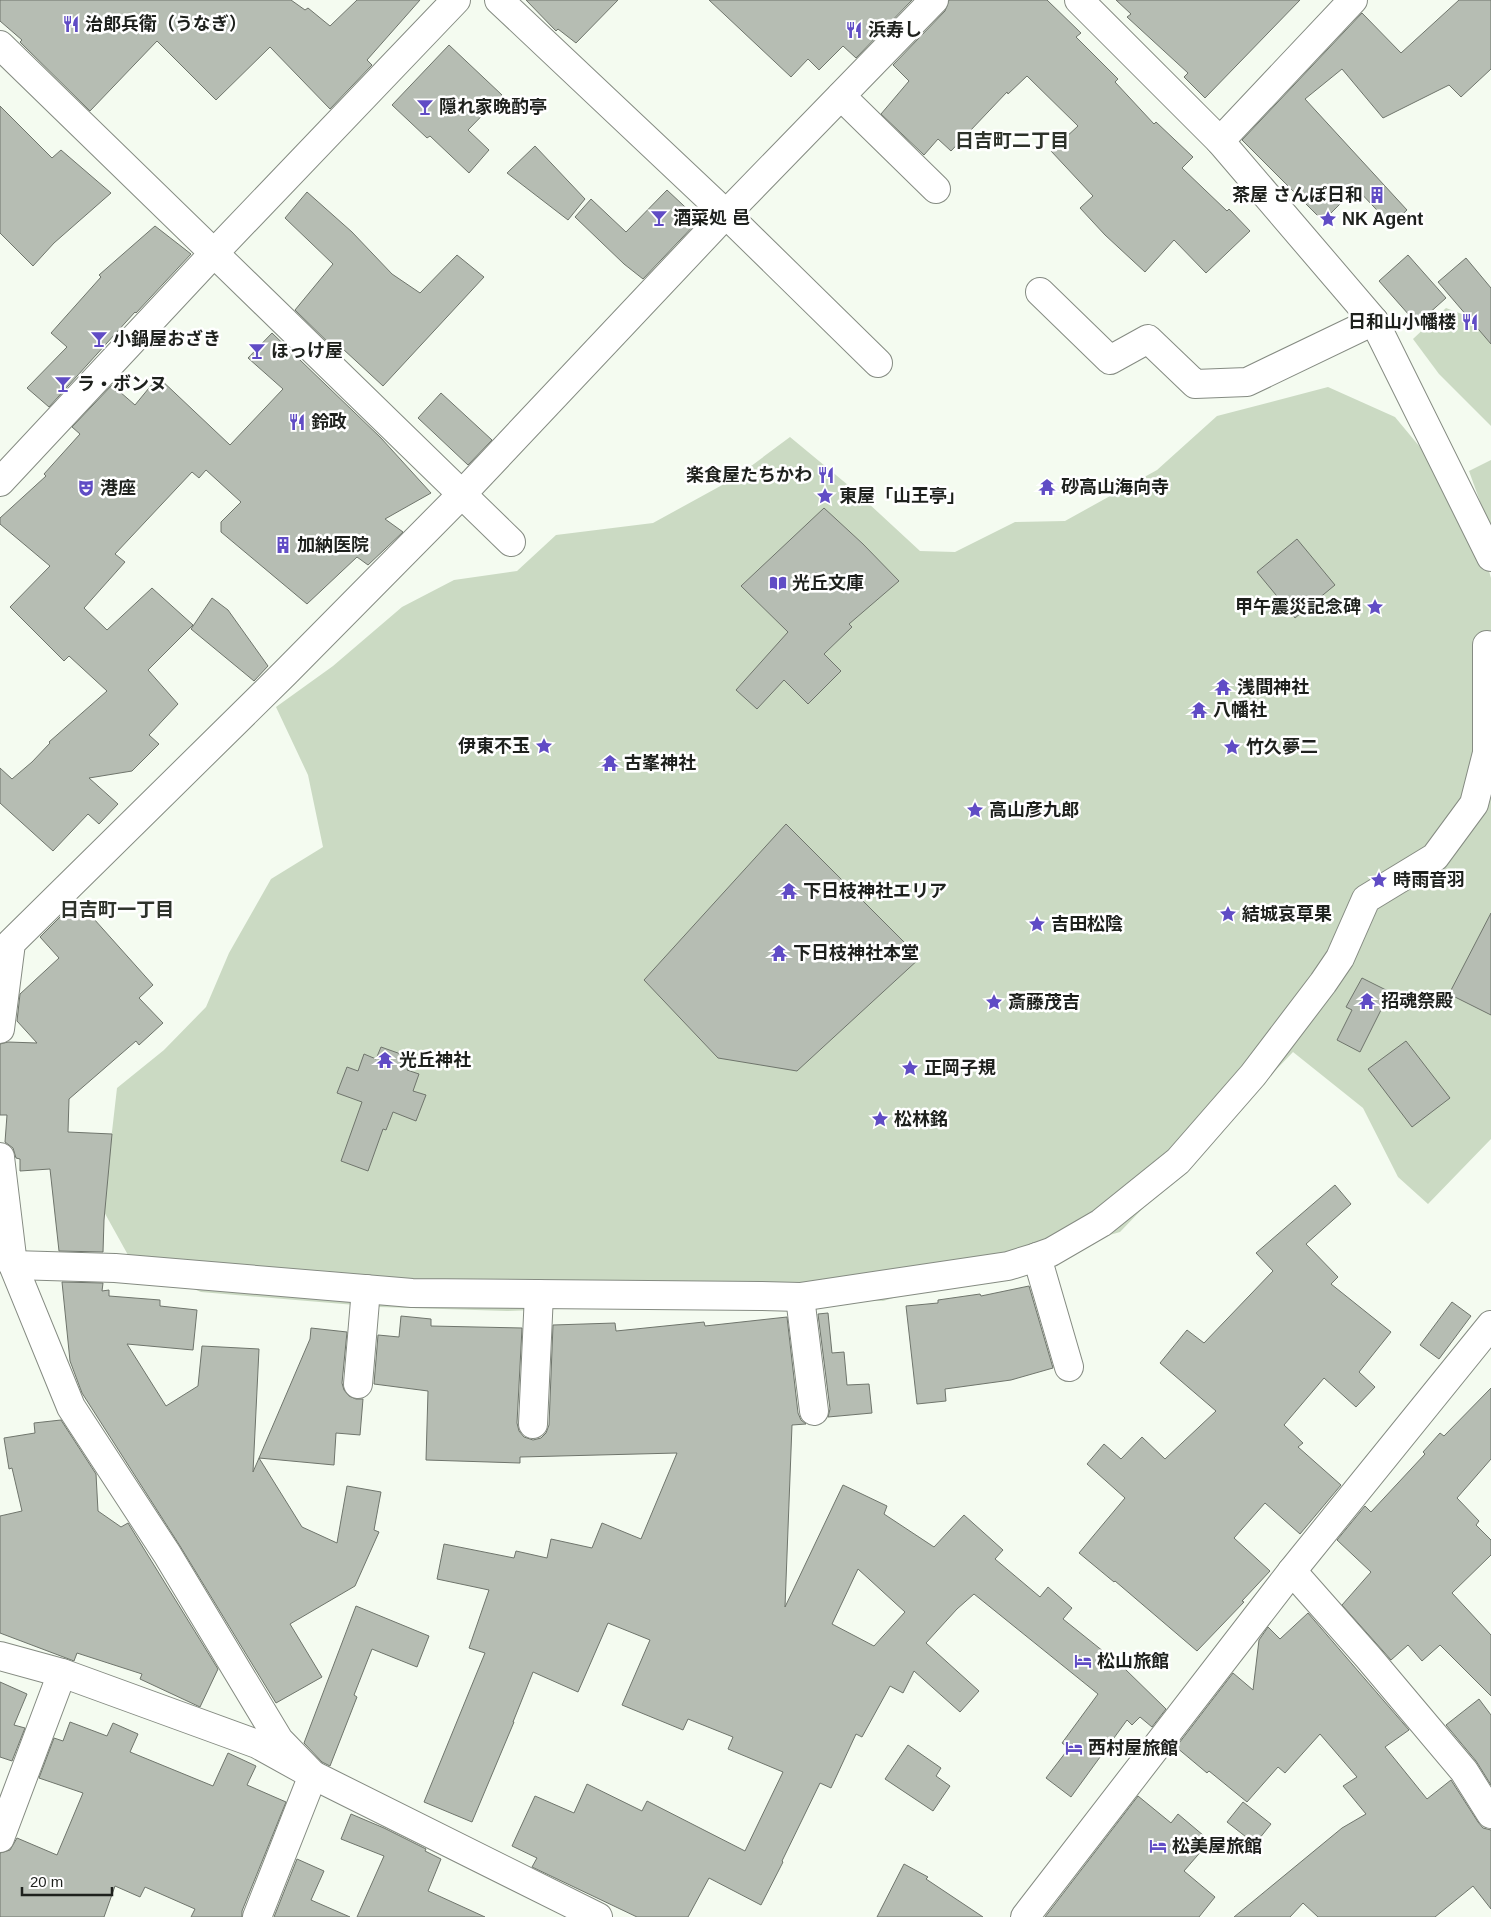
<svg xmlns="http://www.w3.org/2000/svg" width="1491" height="1917" viewBox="0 0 1491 1917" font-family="Helvetica,'Noto Sans JP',sans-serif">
	<rect width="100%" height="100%" fill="#f4fbf0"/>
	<g fill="#cbdac3">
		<path d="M1446,308L1491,325V426L1439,374L1413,339Z"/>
		<path d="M1328,387L1395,417L1429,458L1481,543L1491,578V1139L1428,1204L1398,1177L1363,1108L1293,1052L1120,1232L883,1301L743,1295L612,1307L507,1311L379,1307L201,1292L133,1264L103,1210L117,1088L164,1050L206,1007L229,953L271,879L323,847L308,775L276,707L333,666L402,607L454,580L517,571L556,535L653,523L735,478L790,437L854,490L920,551L955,552L1015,522L1065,521L1157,470L1217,416Z"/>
		<path d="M1491,460V532L1469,471Z"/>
	</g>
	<g fill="#b6bdb3" stroke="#6f756c" fill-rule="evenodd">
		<path d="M0,0H291L305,10L308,8L330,26L357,0H420L367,60L372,65L330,109L270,47L216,100L157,41L90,111L20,42L22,40L0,21Z"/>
		<path d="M526,0H618L576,43L558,29L556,31Z"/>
		<path d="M709,0H912L856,58L843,46L819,70L808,59L791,77Z"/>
		<path d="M949,0H1047L1081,33L1076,37L1118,79L1115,82L1154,124L1156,122L1193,157L1182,168L1227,211L1229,209L1250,231L1206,273L1174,240L1145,272L1105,235L1080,208L1093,196L1051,151L1078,126L1027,76L1008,94L1007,92L951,151L938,139L924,155L881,114L909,81L893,65L945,11Z"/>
		<path d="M1116,0H1300L1205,98L1184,77L1188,73L1127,17L1131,14Z"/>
		<path d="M1459,0H1491V69L1461,97L1449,85L1383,118L1342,69L1305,99L1407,210L1391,225L1356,188L1323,221L1242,140L1362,13L1401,53Z"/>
		<path d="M449,45L502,95L468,130L489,150L469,173L430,136L427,138L392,105Z"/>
		<path d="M0,106L52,158L61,150L111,193L54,243L33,266L0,233Z"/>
		<path d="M535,146L585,199L568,220L507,173Z"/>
		<path d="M667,190L699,220L643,279L624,264L575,217L591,199L626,232Z"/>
		<path d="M307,192L352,232L392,274L420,293L457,255L484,277L383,386L343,349L339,353L295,310L333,264L285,218Z"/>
		<path d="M155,226L191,254L136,313L135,312L49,407L27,388L67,347L51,333L101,277L99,275Z"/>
		<path d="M1408,255L1446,298L1417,324L1379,281Z"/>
		<path d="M1466,258L1491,288V344L1438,282Z"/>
		<path d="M272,333L381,438L431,493L385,519L403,532L368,565L357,557L307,604L221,532V522L241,502L206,470L199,478L192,472L115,554L125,562L84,608L107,630L152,588L193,625L148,670L178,704L149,735L159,744L132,771L89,778L118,804L99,824L88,814L53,851L0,803V768L12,779L32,762L50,743L49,742L107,691L69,656L64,661L10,607L50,566L0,524V518L46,476L44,474L80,434L72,427L112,385L135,405L158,377L230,445L283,389L248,358Z"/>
		<path d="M441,393L492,440L468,465L418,418Z"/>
		<path d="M824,508L863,544L899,581L849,624L852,627L824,654L841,671L808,704L784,680L757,709L736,690L788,632L741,586Z"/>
		<path d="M1297,539L1335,585L1295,618L1257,572Z"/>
		<path d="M212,598L228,610L268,666L254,681L191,629Z"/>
		<path d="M786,824L920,958L797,1071L718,1058L644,980Z"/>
		<path d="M77,900L153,985L139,998L163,1023L139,1045L136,1041L69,1099L68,1132L112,1134L104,1220L103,1252L59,1251L50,1169L20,1171V1159L16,1158L13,1148L5,1142L7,1115H0V1044L8,1042L37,1043L17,1021L20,994L59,958L40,937Z"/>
		<path d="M1491,913V1015L1449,994Z"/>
		<path d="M1362,978L1390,992L1360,1052L1337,1040L1352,1010L1346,1007Z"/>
		<path d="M1406,1041L1450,1098L1412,1127L1368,1069Z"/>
		<path d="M381,1047L412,1058L407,1070L419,1074L413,1091L426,1095L416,1121L393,1112L386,1130L383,1129L368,1171L341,1161L362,1102L337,1093L347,1067L358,1071L364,1054L376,1059Z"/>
		<path d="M1335,1185L1351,1204L1306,1244L1338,1277L1331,1284L1391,1332L1359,1372L1375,1387L1356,1407L1324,1378L1284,1425L1303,1443L1298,1447L1341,1485L1300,1534L1265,1503L1234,1538L1270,1571L1242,1601L1244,1602L1197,1651L1115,1581L1114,1582L1079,1553L1125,1498L1087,1464L1104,1444L1121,1459L1142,1437L1165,1459L1216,1411L1160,1363L1187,1330L1204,1343L1273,1271L1256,1253Z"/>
		<path d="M62,1282L103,1283L102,1291L109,1290V1296L160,1300V1306L197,1310L193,1350L127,1344L166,1406L198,1386L202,1346L259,1349L253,1472L310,1339L311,1328L347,1332L342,1383L344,1390L349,1396L356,1399H363L360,1435L336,1433L334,1465L259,1458L302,1527L337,1543L347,1486L381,1492L374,1530L379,1532L355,1586L290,1624L322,1677L276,1703L180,1546L82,1393L70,1361Z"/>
		<path d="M1029,1286L1053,1368L1011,1380L945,1389L946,1401L917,1404L906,1306L938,1303V1300L980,1294L981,1296Z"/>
		<path d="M1452,1302L1471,1316L1439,1359L1420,1345Z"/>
		<path d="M828,1313L832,1353L844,1352L847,1385L869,1384L872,1413L828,1417L830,1409L818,1314Z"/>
		<path d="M401,1316L431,1319V1326L522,1328L517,1423L519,1431L524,1437L533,1440L541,1438L546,1433L549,1425L553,1325L615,1323L616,1331L704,1322L705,1326L787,1317L798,1413L801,1420L806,1424L792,1425L785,1607L843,1485L887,1506L884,1514L934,1547L964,1515L1003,1550L995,1559L1040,1597L1048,1587L1072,1608L1063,1619L1124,1668L1166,1709L1152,1727L1140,1717L1132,1725L1127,1720L1071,1797L1046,1778L1069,1748L1062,1743L1098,1694L974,1594L957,1609L926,1643L979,1691L960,1712L914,1671L903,1693L890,1686L862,1737L856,1734L831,1788L820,1783L782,1861L783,1862L761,1905L709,1878L688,1917H637L532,1867L537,1858L512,1846L535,1796L574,1813L587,1784L642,1811L647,1801L745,1851L783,1772L728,1749L733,1737L688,1719L683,1730L622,1705L650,1640L608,1623L578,1692L533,1672L513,1722H514L472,1822L424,1802L485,1653L469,1648L489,1590L437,1579L444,1544L514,1558L516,1551L547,1558L551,1539L592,1548L602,1523L641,1539L677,1453L520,1457V1463L426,1460L428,1391L374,1384L378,1335L399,1337ZM858,1569L905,1612L874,1646L832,1624Z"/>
		<path d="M1491,1388V1459L1457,1498L1479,1521L1476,1525L1491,1540V1555L1452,1593L1491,1635V1696L1440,1645L1422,1661L1408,1645L1391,1660L1342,1605L1371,1572L1337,1540L1365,1506L1371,1512L1425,1454L1423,1452L1440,1433L1444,1436Z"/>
		<path d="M61,1420L96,1474L98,1511L121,1527L128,1523L218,1669L200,1707L140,1679L142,1674L77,1653L74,1661L0,1633V1516L22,1511L12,1468L9,1469L4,1438L35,1433L34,1423Z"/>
		<path d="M356,1606L429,1636L417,1667L372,1649L354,1695L357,1697L330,1766L322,1762L304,1743Z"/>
		<path d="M1308,1613L1409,1730L1385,1747L1427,1799L1451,1780L1478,1822L1483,1828L1491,1830V1909L1473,1886L1435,1917H1318L1303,1903L1290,1917H1234L1342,1828L1366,1814L1343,1786L1357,1777L1320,1734L1285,1773L1278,1767L1247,1802L1209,1771L1207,1773L1176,1747L1233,1673L1253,1690L1259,1640L1268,1627L1280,1639Z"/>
		<path d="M0,1682L27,1694L14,1725L25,1728L12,1761L0,1757Z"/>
		<path d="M1479,1699L1491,1715V1785L1476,1761L1446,1725Z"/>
		<path d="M70,1722L107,1736L113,1723L138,1734L130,1752L213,1786L228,1753L256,1766L247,1785L286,1802L242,1911V1917H191L195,1909L145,1887L140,1897L115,1886L104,1917H0V1853L10,1850L17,1838L57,1855L83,1793L39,1778L54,1738L63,1741Z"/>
		<path d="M908,1745L941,1768L936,1776L950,1786L933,1811L885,1779Z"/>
		<path d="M1138,1796L1171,1823L1178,1814L1210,1841L1184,1871L1215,1897L1199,1917H1045Z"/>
		<path d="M1243,1802L1271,1824L1255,1844L1227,1822Z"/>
		<path d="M351,1814L384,1828L426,1849L425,1851L441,1859L428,1891L485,1917H357L384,1856L341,1839Z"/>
		<path d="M297,1859L324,1871L311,1900L350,1917H274Z"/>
		<path d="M904,1864L928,1877L926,1879L983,1917H877Z"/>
	</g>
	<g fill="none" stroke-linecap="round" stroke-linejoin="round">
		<g stroke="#858b82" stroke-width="30">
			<g id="minor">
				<path d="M499,0L726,214L878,363"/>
				<path d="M0,45L511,542"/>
				<path d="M841,96L936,189"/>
				<path d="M1220,141L1353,0"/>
				<path d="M1040,292L1110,360L1148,339L1195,384L1247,382L1374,321"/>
				<path d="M0,482L214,253L456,0"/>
				<path d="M0,1029L11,943L285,673L462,494L726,214L934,0"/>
				<path d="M0,1157L13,1265L71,1407L167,1554L279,1740L313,1775L257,1917"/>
				<path d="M1037,1257L1069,1367"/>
				<path d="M13,1265L115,1268L412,1293L760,1296L800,1297L1008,1266L1037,1257L1051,1252L1101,1223L1178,1161L1253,1075L1323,983L1340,958L1366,899L1435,857L1474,804L1487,753V645"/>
				<path d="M800,1297L814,1411"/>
				<path d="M358,1384L366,1289"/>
				<path d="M533,1424L539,1294"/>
				<path d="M1292,1571L1368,1657L1464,1771L1491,1814"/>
				<path d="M0,1838L62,1673"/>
				<path d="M1025,1917L1292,1571L1491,1325"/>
			</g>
		</g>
		<g stroke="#858b82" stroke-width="30">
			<g id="tertiary">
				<path d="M1079,0L1220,141L1374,321L1491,557"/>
				<path d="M0,1656L62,1673L257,1744L313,1775L598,1917"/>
			</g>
		</g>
		<use href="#minor" stroke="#fff" stroke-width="28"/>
		<use href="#tertiary" stroke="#fff" stroke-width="28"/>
	</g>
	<defs>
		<g id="restaurant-bare" transform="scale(1.35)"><path d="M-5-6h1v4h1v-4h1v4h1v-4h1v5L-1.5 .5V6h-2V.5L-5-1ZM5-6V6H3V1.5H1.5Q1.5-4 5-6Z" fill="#604cc5" stroke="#fff" stroke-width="2.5" paint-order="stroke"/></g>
		<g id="bar-bare" transform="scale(1.35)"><path d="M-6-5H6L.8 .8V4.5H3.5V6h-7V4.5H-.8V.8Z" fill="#604cc5" stroke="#fff" stroke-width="2.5" paint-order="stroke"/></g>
		<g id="building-bare" transform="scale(1.35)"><path d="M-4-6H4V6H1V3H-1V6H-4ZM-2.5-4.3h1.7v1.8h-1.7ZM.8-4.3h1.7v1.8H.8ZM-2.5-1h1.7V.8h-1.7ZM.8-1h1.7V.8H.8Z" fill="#604cc5" stroke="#fff" stroke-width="2.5" paint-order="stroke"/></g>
		<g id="sight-bare" transform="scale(1.35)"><path d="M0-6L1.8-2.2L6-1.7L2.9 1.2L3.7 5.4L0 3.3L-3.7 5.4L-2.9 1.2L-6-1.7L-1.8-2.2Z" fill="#604cc5" stroke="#fff" stroke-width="2.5" paint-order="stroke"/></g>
		<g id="temple-bare" transform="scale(1.35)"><path d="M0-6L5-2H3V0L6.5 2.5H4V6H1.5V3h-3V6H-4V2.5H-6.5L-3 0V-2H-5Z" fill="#604cc5" stroke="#fff" stroke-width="2.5" paint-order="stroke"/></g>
		<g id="theatre-bare" transform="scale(1.35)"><path d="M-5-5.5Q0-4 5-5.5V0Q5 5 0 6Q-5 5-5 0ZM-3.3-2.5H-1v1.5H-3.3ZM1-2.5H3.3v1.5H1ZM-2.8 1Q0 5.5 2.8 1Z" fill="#604cc5" stroke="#fff" stroke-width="2.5" paint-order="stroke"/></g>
		<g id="library-bare" transform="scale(1.35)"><path d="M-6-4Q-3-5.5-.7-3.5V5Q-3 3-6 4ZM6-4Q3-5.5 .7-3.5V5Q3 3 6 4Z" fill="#604cc5" stroke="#fff" stroke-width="2.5" paint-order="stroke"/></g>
		<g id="hotel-bare" transform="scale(1.35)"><path d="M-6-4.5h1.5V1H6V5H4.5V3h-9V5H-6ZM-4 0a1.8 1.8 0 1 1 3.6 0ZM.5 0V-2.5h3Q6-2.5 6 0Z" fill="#604cc5" stroke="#fff" stroke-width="2.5" paint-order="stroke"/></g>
	</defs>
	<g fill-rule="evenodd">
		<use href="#restaurant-bare" x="71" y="24"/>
		<use href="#restaurant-bare" x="854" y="30"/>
		<use href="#bar-bare" x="425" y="107"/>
		<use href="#building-bare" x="1377" y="195"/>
		<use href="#bar-bare" x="659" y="218"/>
		<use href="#sight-bare" x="1328" y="219"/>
		<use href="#restaurant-bare" x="1470" y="322"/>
		<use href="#bar-bare" x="99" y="339"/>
		<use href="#bar-bare" x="257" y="351"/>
		<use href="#bar-bare" x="63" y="384"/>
		<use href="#restaurant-bare" x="297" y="422"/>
		<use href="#restaurant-bare" x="826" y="475"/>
		<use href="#temple-bare" x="1047" y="487"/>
		<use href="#theatre-bare" x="86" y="488"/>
		<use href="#sight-bare" x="825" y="496"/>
		<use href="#building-bare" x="283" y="545"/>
		<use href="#library-bare" x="778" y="583"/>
		<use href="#sight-bare" x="1375" y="607"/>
		<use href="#temple-bare" x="1223" y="687"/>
		<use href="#temple-bare" x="1199" y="710"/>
		<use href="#sight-bare" x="544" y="746"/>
		<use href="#sight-bare" x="1232" y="747"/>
		<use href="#temple-bare" x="610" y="763"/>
		<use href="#sight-bare" x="975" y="810"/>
		<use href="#sight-bare" x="1379" y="880"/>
		<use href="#temple-bare" x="789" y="891"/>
		<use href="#sight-bare" x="1228" y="914"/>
		<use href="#sight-bare" x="1037" y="924"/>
		<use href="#temple-bare" x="779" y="953"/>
		<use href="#temple-bare" x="1367" y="1001"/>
		<use href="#sight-bare" x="994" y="1002"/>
		<use href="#temple-bare" x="385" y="1060"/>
		<use href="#sight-bare" x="910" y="1068"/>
		<use href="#sight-bare" x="880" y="1119"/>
		<use href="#hotel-bare" x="1083" y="1661"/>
		<use href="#hotel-bare" x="1074" y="1748"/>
		<use href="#hotel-bare" x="1158" y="1846"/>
	</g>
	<g text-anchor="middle" stroke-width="5" stroke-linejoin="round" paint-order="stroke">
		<g font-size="18" font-weight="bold" fill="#1e211d" stroke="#fff" text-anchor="start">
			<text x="85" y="30">治郎兵衛（うなぎ）</text>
			<text x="868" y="36">浜寿し</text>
			<text x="439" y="113">隠れ家晩酌亭</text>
			<text x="1363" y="201" text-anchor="end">茶屋 さんぽ日和</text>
			<text x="673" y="224">酒菜処 邑</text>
			<text x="1342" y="225">NK Agent</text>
			<text x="1456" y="328" text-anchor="end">日和山小幡楼</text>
			<text x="113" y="345">小鍋屋おざき</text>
			<text x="271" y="357">ほっけ屋</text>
			<text x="77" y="390">ラ・ボンヌ</text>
			<text x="311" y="428">鈴政</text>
			<text x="812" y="481" text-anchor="end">楽食屋たちかわ</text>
			<text x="1061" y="493">砂高山海向寺</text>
			<text x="100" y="494">港座</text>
			<text x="839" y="502">東屋「山王亭」</text>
			<text x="297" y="551">加納医院</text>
			<text x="792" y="589">光丘文庫</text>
			<text x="1361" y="613" text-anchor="end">甲午震災記念碑</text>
			<text x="1237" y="693">浅間神社</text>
			<text x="1213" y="716">八幡社</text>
			<text x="530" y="752" text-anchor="end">伊東不玉</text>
			<text x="1246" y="753">竹久夢二</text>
			<text x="624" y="769">古峯神社</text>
			<text x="989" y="816">高山彦九郎</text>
			<text x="1393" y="886">時雨音羽</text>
			<text x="803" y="897">下日枝神社エリア</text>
			<text x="1242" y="920">結城哀草果</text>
			<text x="1051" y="930">吉田松陰</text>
			<text x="793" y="959">下日枝神社本堂</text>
			<text x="1381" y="1007">招魂祭殿</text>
			<text x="1008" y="1008">斎藤茂吉</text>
			<text x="399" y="1066">光丘神社</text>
			<text x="924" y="1074">正岡子規</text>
			<text x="894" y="1125">松林銘</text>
			<text x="1097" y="1667">松山旅館</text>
			<text x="1088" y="1754">西村屋旅館</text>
			<text x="1172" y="1852">松美屋旅館</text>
		</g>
		<g font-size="19" font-weight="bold" fill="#2d322a" stroke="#fff">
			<text x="1012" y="147">日吉町二丁目</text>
			<text x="117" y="916">日吉町一丁目</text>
		</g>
	</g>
	<path d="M22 1887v8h90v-8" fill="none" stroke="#1e211d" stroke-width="2.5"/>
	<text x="30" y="1887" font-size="15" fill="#1e211d" stroke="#ffffff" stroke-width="4" paint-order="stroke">20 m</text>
</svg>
